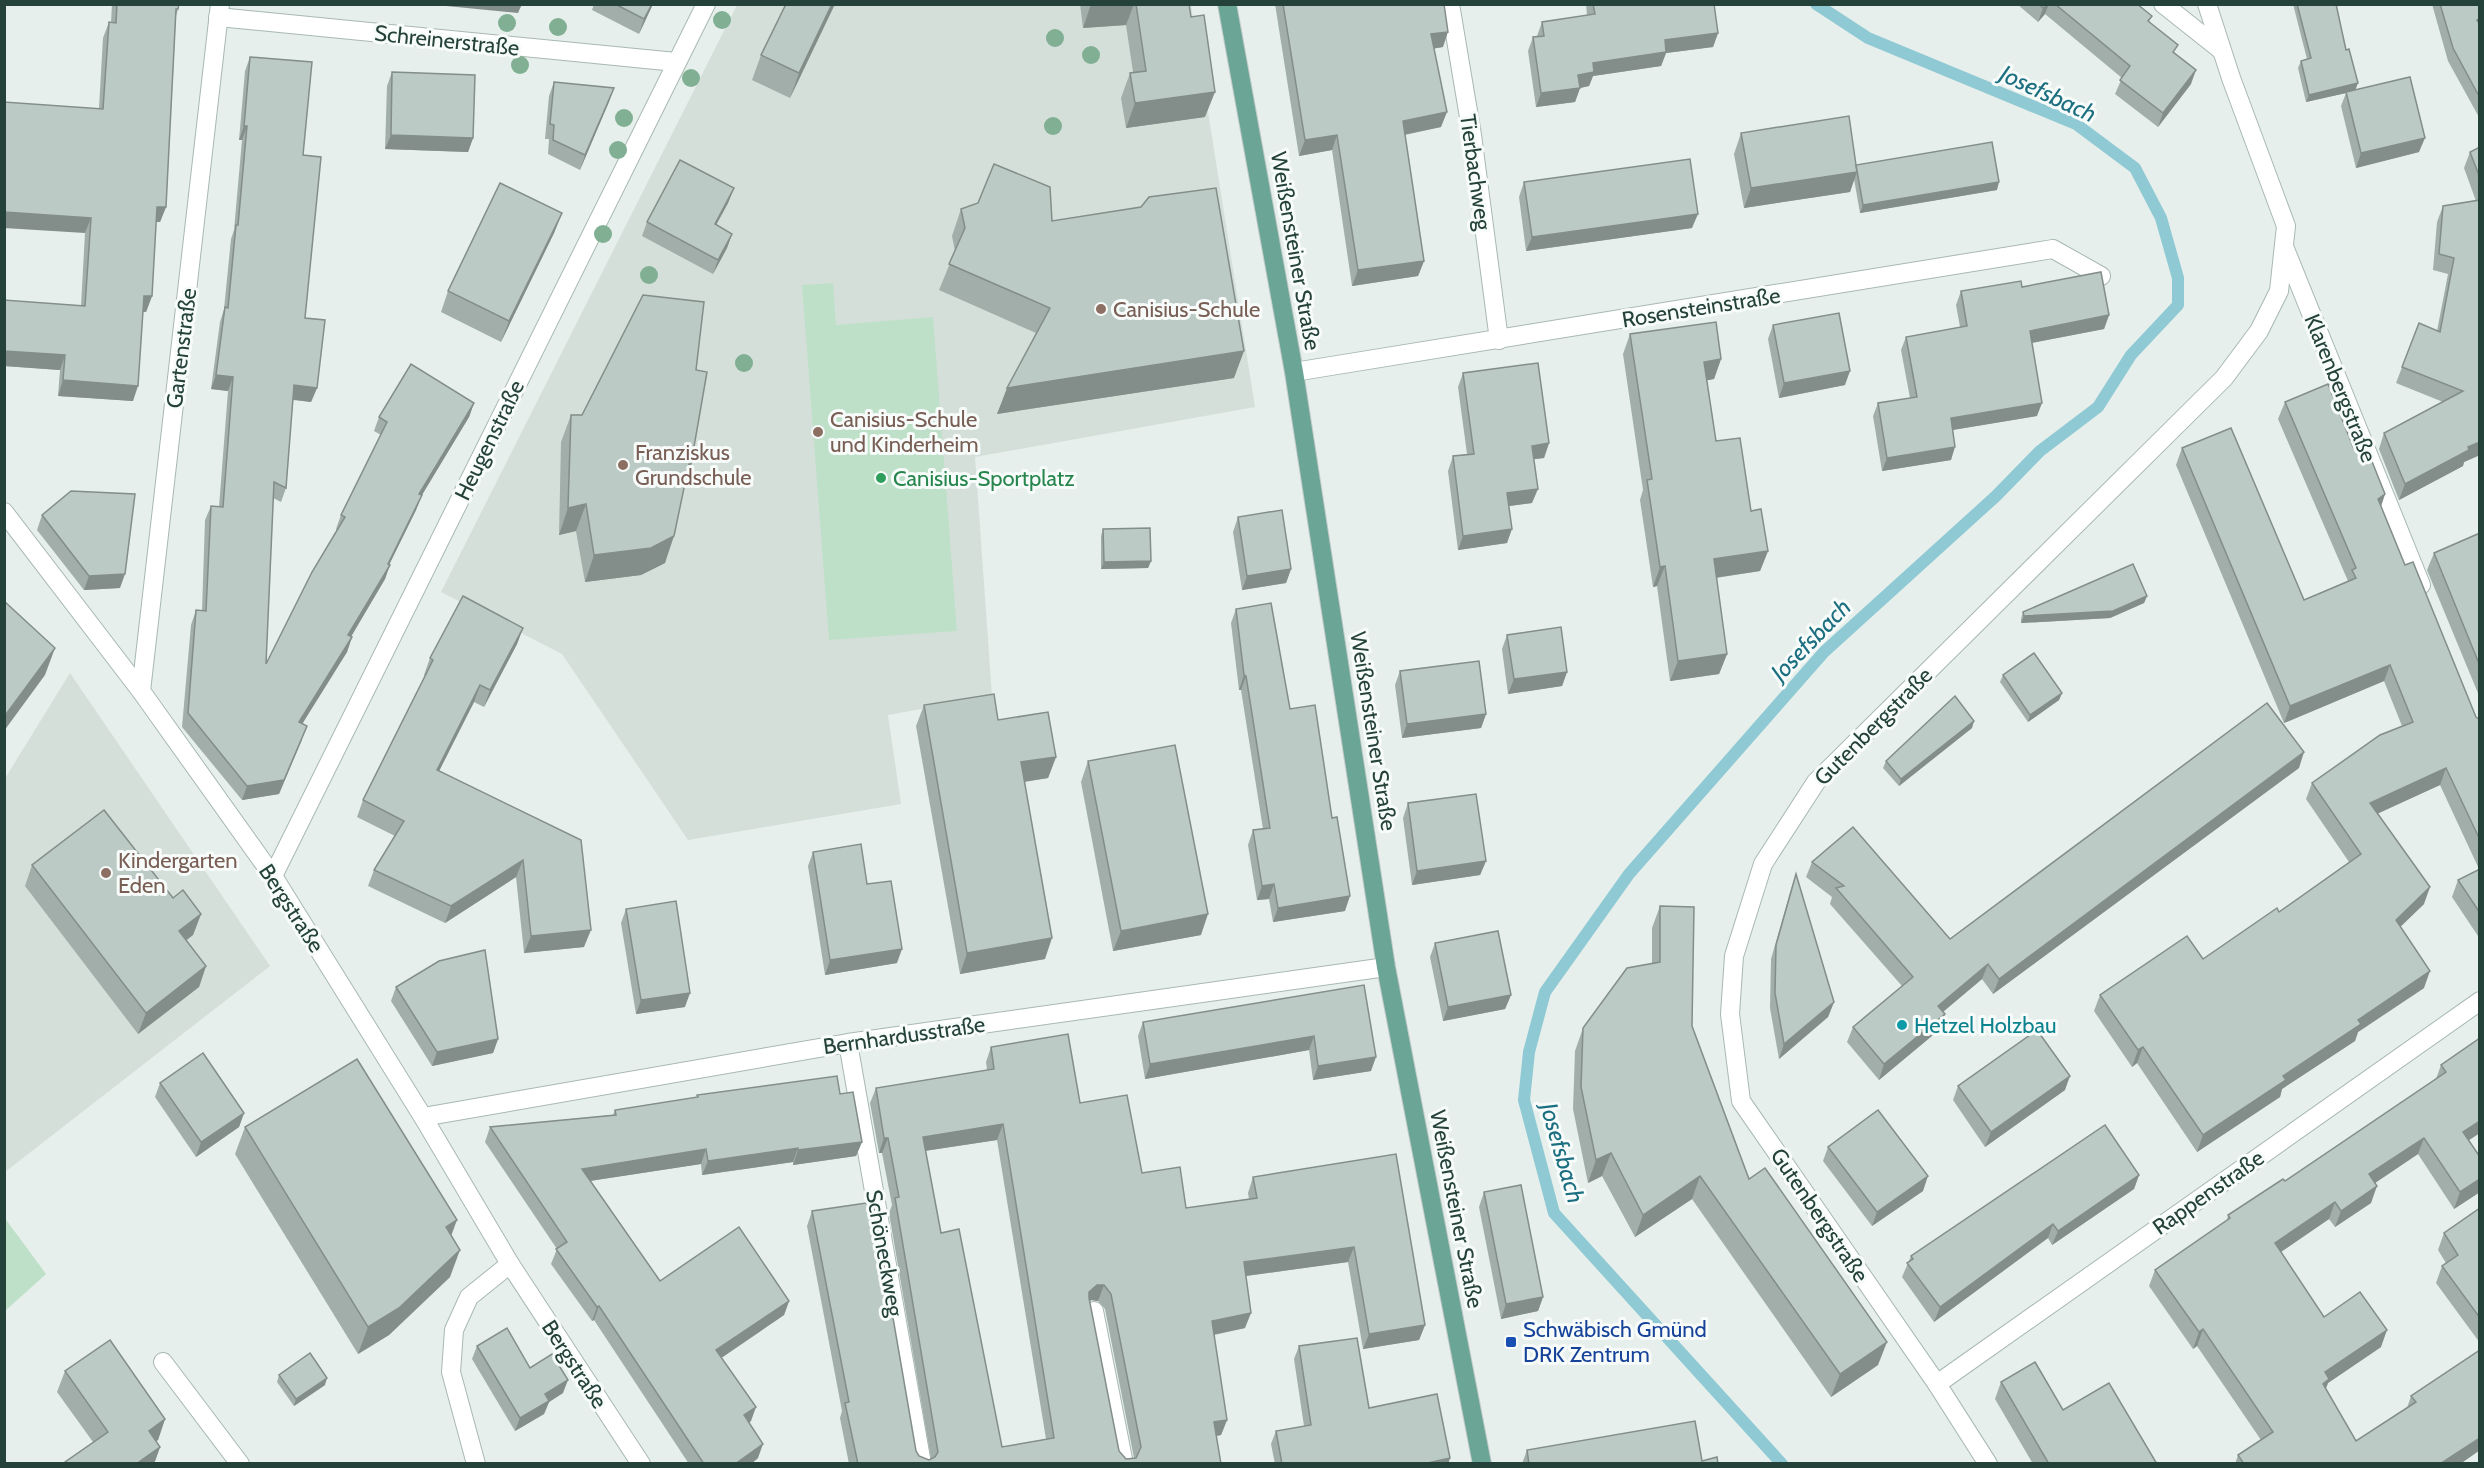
<svg xmlns="http://www.w3.org/2000/svg" width="2484" height="1468" viewBox="0 0 2484 1468" font-family="Cabin,sans-serif">
	<rect width="100%" height="100%" fill="#e6efeb"/>
	<g fill="#d4dfda">
		<path d="M737,5H1191L1255,407L975,457L992,696L888,715L901,804L688,840L562,654L441,592Z"/>
		<path d="M70,673L270,966L5,1172L4,780Z"/>
	</g>
	<g fill="#bfe0c8">
		<path d="M833,283L836,325L933,317L957,631L829,640L802,285Z"/>
		<path d="M4,1217L46,1274L5,1311H4Z"/>
	</g>
	<g fill="none" stroke-linecap="round" stroke-linejoin="round">
		<path stroke="#8ec9d4" stroke-width="12" d="M1782,1464L1554,1213L1524,1100L1529,1052L1545,992L1629,874L1824,652L1996,496L2040,451L2098,407L2131,355L2178,305V278L2161,218L2135,168L2076,124L1868,38L1816,4"/>
		<g stroke="#a8b8b2" stroke-width="20">
			<g id="minor">
				<path d="M1450,4L1472,135L1499,340"/>
				<path d="M2163,4L2221,50"/>
				<path d="M218,17L676,62"/>
				<path d="M2285,249L2421,585"/>
				<path d="M1294,372L2053,249L2101,276"/>
				<path d="M4,512L141,691L273,876L423,1117L510,1264L641,1464"/>
				<path d="M141,691L220,4"/>
				<path d="M273,876L706,4"/>
				<path d="M848,1043L922,1464"/>
				<path d="M423,1117L848,1043L1386,967"/>
				<path d="M1094,1311L1124,1464"/>
				<path d="M163,1362L240,1464"/>
				<path d="M1937,1384L2480,1001"/>
				<path d="M476,1464L451,1372L454,1330L469,1297L510,1264"/>
				<path d="M1988,1464L1937,1384L1741,1101L1730,1014L1734,956L1763,864L1816,782L2224,378L2259,331L2279,291L2286,226L2231,78L2207,4"/>
			</g>
		</g>
		<g stroke="#c2cac8" stroke-width="20">
			<path id="major" d="M1227,4L1294,372L1386,967L1482,1464"/>
		</g>
		<use href="#minor" stroke="#fff" stroke-width="18"/>
		<use href="#major" stroke="#6aa596" stroke-width="18"/>
	</g>
	<g fill="#80af93">
		<circle cx="722" cy="20" r="9"/>
		<circle cx="507" cy="23" r="9"/>
		<circle cx="558" cy="27" r="9"/>
		<circle cx="1055" cy="38" r="9"/>
		<circle cx="1091" cy="55" r="9"/>
		<circle cx="520" cy="65" r="9"/>
		<circle cx="691" cy="78" r="9"/>
		<circle cx="624" cy="118" r="9"/>
		<circle cx="1053" cy="126" r="9"/>
		<circle cx="618" cy="150" r="9"/>
		<circle cx="603" cy="234" r="9"/>
		<circle cx="649" cy="275" r="9"/>
		<circle cx="744" cy="363" r="9"/>
	</g>
	<g fill="#a1aea9" fill-rule="evenodd">
		<path d="M112,4H179L178,9L176,16L166,207L160,222H156L152,296L146,312H143L133,401L58,396L60,370L4,366V300L81,306L85,233L99,108L103,38L109,22L111,23Z"/>
		<path d="M594,4H653L639,34L592,10Z"/>
		<path d="M786,4H835L790,98L752,80L761,55Z"/>
		<path d="M1080,4H1189L1205,117L1126,128L1121,98L1130,73L1133,72L1126,25L1083,28Z"/>
		<path d="M1275,4H1444L1443,47L1434,48L1441,127L1405,135L1424,261L1418,276L1352,286L1332,150L1299,156Z"/>
		<path d="M1586,4H1714L1718,33L1713,47L1666,53L1661,66L1593,76L1589,86L1580,88L1575,102L1536,107L1528,51L1533,37L1537,36L1542,22L1587,15Z"/>
		<path d="M2017,4H2137L2150,22L2175,53L2191,84L2158,127L2115,94L2122,78L2045,14L2038,22Z"/>
		<path d="M2293,4H2336L2355,90L2419,152L2356,168L2341,106L2346,93L2306,102L2298,68L2301,61L2307,59Z"/>
		<path d="M2432,4H2480V119L2448,61Z"/>
		<path d="M250,57L303,155L305,318L317,388L311,402L293,400L286,488L281,502L273,498L266,664L337,530L336,529L341,515L381,435L374,431L379,417L474,403L469,417L422,495L416,510L389,565L385,579L351,637H352L347,652L302,724V740L279,794L242,800L182,727L191,625L196,610L202,611L205,520L211,506L219,507L228,391L211,389L220,322L224,309L231,239L234,230L242,140H239L245,71Z"/>
		<path d="M392,72L473,138L468,152L385,149L387,86Z"/>
		<path d="M554,82L614,88L580,170L548,154L549,139H545L549,96Z"/>
		<path d="M1741,133L1856,165L1997,190L1860,213L1854,179L1850,192L1744,208L1734,154Z"/>
		<path d="M2480,147V455L2464,462L2463,466L2399,500L2379,449L2384,433L2443,402L2396,383L2419,323L2437,331L2448,274L2433,270L2437,222L2443,206L2476,201L2464,168L2470,152Z"/>
		<path d="M1524,182L1692,228L1526,251L1519,197Z"/>
		<path d="M734,188L728,203L716,225L732,234L727,248L713,274L642,236L647,222Z"/>
		<path d="M961,209L1052,221L1234,378L997,414L1036,333L939,290L955,251L952,236Z"/>
		<path d="M562,213L554,233L501,342L441,312L448,291Z"/>
		<path d="M2022,287L2109,315L2104,329L2032,343L2037,416L1953,430L1951,460L1882,471L1873,416L1878,403L1910,398L1901,350L1906,337L1960,327L1956,305L1961,291Z"/>
		<path d="M1773,325L1845,385L1779,398L1768,339Z"/>
		<path d="M1630,334L1721,359L1714,379L1707,380L1716,441L1751,511L1768,551L1760,571L1716,578L1727,654L1719,674L1670,681L1657,586L1653,587L1640,500L1643,490L1623,354Z"/>
		<path d="M696,370L691,464L685,482L665,563L641,575L585,582L576,531L559,535L561,442L571,415H582Z"/>
		<path d="M1463,373L1549,443L1544,458L1534,459L1532,503L1509,506L1507,543L1458,550L1448,471L1453,456L1467,454L1458,387Z"/>
		<path d="M2285,402L2354,449L2385,494L2381,507L2405,565L2476,717L2480,720V939L2452,897L2458,880L2479,869L2440,785L2377,813L2424,904L2400,926L2424,988L2358,1032L2355,1041L2282,1089L2280,1097L2197,1152L2137,1063L2132,1067L2094,1011L2100,995L2203,959L2279,912L2349,862L2306,799L2312,783L2402,726L2384,681L2284,723L2176,465L2182,448L2304,600L2348,581L2278,419Z"/>
		<path d="M42,515L120,588L84,590L37,530Z"/>
		<path d="M1238,517L1291,569L1286,583L1242,590L1233,532Z"/>
		<path d="M1103,529L1151,561L1148,568L1101,569V536Z"/>
		<path d="M2480,533V698L2427,570L2434,553Z"/>
		<path d="M2147,596L2144,603L2110,618L2021,623V619L2023,612Z"/>
		<path d="M1236,609L1290,709L1345,911L1273,922L1269,899L1257,900L1248,845L1253,830L1263,829L1241,690H1239L1231,623Z"/>
		<path d="M523,628L517,644L484,707L474,702L439,771L581,840L584,947L524,953L516,877L445,923L368,886L374,870L395,836L357,817L363,800L425,676L424,675L430,658Z"/>
		<path d="M1507,635L1567,672L1562,686L1508,694L1502,649Z"/>
		<path d="M1400,671L1486,714L1481,728L1402,738L1395,685Z"/>
		<path d="M2003,675L2062,693L2059,700L2028,722L2000,682Z"/>
		<path d="M924,705L998,720L1056,757L1048,778L1025,782L1045,959L960,974L916,726Z"/>
		<path d="M1972,728L1899,786L1883,768L1886,761Z"/>
		<path d="M1088,761L1201,935L1113,951L1081,782Z"/>
		<path d="M2299,768L1993,994L1982,979L1943,1012L1939,1030L1879,1080L1847,1042L1853,1027L1902,986L1830,904L1832,897L1806,877L1812,862L1950,939Z"/>
		<path d="M1408,803L1486,861L1480,875L1412,885L1403,818Z"/>
		<path d="M813,852L867,884L897,963L825,975L808,866Z"/>
		<path d="M32,865L173,898L201,914L193,935L186,940L206,966L199,987L138,1034L25,886Z"/>
		<path d="M1796,874L1834,1002L1828,1017L1779,1059L1770,1008L1771,959L1791,889Z"/>
		<path d="M1660,906L1692,1026L1749,1179L1878,1365L1831,1397L1692,1199L1635,1237L1602,1176L1588,1183L1573,1109L1575,1051L1583,1028L1652,963V928Z"/>
		<path d="M626,909L685,1007L636,1014L621,923Z"/>
		<path d="M1435,943L1511,995L1505,1009L1443,1021L1430,957Z"/>
		<path d="M1364,985L1371,1071L1313,1080L1309,1050L1145,1079L1138,1036L1143,1022Z"/>
		<path d="M396,987L498,1039L493,1053L432,1066L391,1001Z"/>
		<path d="M2480,1038L2469,1141L2480,1157V1192L2454,1209L2418,1154L2375,1183L2371,1203L2335,1227L2329,1219L2281,1252L2324,1317L2381,1347L2328,1383L2326,1388L2356,1441L2407,1408L2411,1396L2480,1450L2460,1464H2235L2238,1455L2261,1440L2197,1346L2193,1349L2149,1286L2155,1270L2227,1220L2228,1215L2285,1181L2436,1079L2441,1065Z"/>
		<path d="M991,1047L1080,1103L1142,1173L1186,1208L1249,1199L1248,1193L1253,1177L1396,1154L1425,1325L1419,1340L1363,1349L1348,1262L1246,1276L1245,1328L1214,1335L1227,1420L1221,1435L1216,1436L1221,1464H849L840,1418L842,1411L807,1226L812,1211L916,1451L919,1456L929,1460L931,1459L889,1213L892,1205L882,1153H879L870,1103L876,1088L987,1070L986,1062ZM997,1140L1046,1439L1002,1447L941,1233L925,1151ZM1091,1300L1098,1301L1105,1309L1134,1458L1126,1459L1119,1451L1089,1302Z"/>
		<path d="M160,1083L244,1113L239,1127L196,1157L155,1097Z"/>
		<path d="M1958,1086L2065,1090L1985,1147L1953,1100Z"/>
		<path d="M840,1094L862,1142L856,1156L793,1165V1162L702,1175L701,1164L590,1181L660,1281L789,1301L784,1315L721,1358L751,1421L749,1423L758,1458L751,1464H689L594,1320L592,1321L551,1264L557,1249L485,1142L490,1127L613,1115L615,1110L697,1097V1095Z"/>
		<path d="M245,1127L451,1236L450,1277L389,1335L358,1354L235,1154Z"/>
		<path d="M1828,1147L1923,1191L1872,1226L1823,1161Z"/>
		<path d="M2139,1175L2134,1189L2052,1245L2048,1238L1934,1322L1902,1277L1911,1256Z"/>
		<path d="M1484,1192L1543,1297L1538,1311L1501,1319L1479,1207Z"/>
		<path d="M2480,1208V1343L2436,1283L2442,1266L2446,1263L2438,1250L2444,1233Z"/>
		<path d="M477,1346L530,1368L563,1393L549,1402L544,1414L515,1431L472,1359Z"/>
		<path d="M1299,1346L1369,1408L1450,1458L1448,1464H1275L1271,1444L1276,1431L1304,1426L1294,1359Z"/>
		<path d="M65,1371L165,1419L158,1440L156,1441L160,1447L154,1464H64L65,1462L93,1442L57,1392Z"/>
		<path d="M279,1375L325,1385L294,1406L277,1382Z"/>
		<path d="M2001,1382L2063,1410L2157,1464H2033L1995,1399Z"/>
		<path d="M1527,1450L1702,1461L1718,1464H1522Z"/>
	</g>
	<g fill="#838d89">
		<path d="M405,4H421L420,6Z"/>
		<path d="M426,4H522L518,13Z"/>
		<path d="M652,4H653L639,34L644,19Z"/>
		<path d="M832,4H835L790,98L799,73Z"/>
		<path d="M1091,4H1134L1126,25L1083,28Z"/>
		<path d="M2047,4H2049L2045,14L2038,22L2043,8Z"/>
		<path d="M1448,32L1443,47L1426,50L1431,34Z"/>
		<path d="M1718,33L1713,47L1666,53L1661,66L1593,76L1589,86L1580,88L1575,102L1536,107L1541,93L1578,75L1593,63L1665,40Z"/>
		<path d="M2196,70L2191,84L2158,127L2163,113Z"/>
		<path d="M2358,83L2355,91L2306,102L2309,95Z"/>
		<path d="M614,88L609,102L580,170L585,155Z"/>
		<path d="M1215,92L1205,117L1126,128L1135,103Z"/>
		<path d="M1447,112L1441,127L1397,136L1403,121Z"/>
		<path d="M244,126H247L242,140H239Z"/>
		<path d="M391,135L473,138L468,152L385,149Z"/>
		<path d="M1337,135L1332,150L1299,156L1305,140Z"/>
		<path d="M2425,138L2419,152L2356,168L2361,153Z"/>
		<path d="M1857,172L1850,192L1744,208L1751,188Z"/>
		<path d="M1999,182L1997,190L1860,213L1863,205Z"/>
		<path d="M734,188L728,203L709,238L715,224Z"/>
		<path d="M157,207H166L160,222H152Z"/>
		<path d="M4,212L91,218L85,233L4,228Z"/>
		<path d="M562,213L554,233L501,342L509,321Z"/>
		<path d="M1698,214L1692,228L1526,251L1532,237Z"/>
		<path d="M732,234L727,248L713,274L718,260Z"/>
		<path d="M1424,261L1418,276L1352,286L1358,270Z"/>
		<path d="M144,296H152L146,312L139,311Z"/>
		<path d="M2109,315L2104,329L2025,344L2030,331Z"/>
		<path d="M4,351L65,355L60,370L4,366Z"/>
		<path d="M1244,351L1234,378L997,414L1007,388Z"/>
		<path d="M1721,359L1714,379L1697,382L1704,362Z"/>
		<path d="M1850,371L1845,385L1779,398L1784,383Z"/>
		<path d="M216,375L233,377L228,391L211,389Z"/>
		<path d="M63,380L138,386L133,401L58,396Z"/>
		<path d="M294,385L317,388L311,402L289,399Z"/>
		<path d="M474,403L469,417L414,508L419,494Z"/>
		<path d="M2042,403L2037,416L1946,431L1951,418Z"/>
		<path d="M2480,442V455L2464,462L2463,466L2399,500L2405,484L2468,447Z"/>
		<path d="M1549,443L1544,458L1527,460L1532,446Z"/>
		<path d="M1955,447L1951,460L1882,471L1887,458Z"/>
		<path d="M1538,489L1532,503L1502,507L1507,493Z"/>
		<path d="M2385,494L2379,511L2378,499Z"/>
		<path d="M422,495L416,510L386,571L390,565L385,579L343,650L348,635L388,564Z"/>
		<path d="M586,504L576,531L559,535L568,508Z"/>
		<path d="M1512,529L1507,543L1458,550L1463,536Z"/>
		<path d="M674,536L665,563L641,575L585,582L594,555Z"/>
		<path d="M1768,551L1760,571L1706,579L1714,559Z"/>
		<path d="M1151,561L1148,568L1101,569L1104,562Z"/>
		<path d="M1665,566L1657,586L1653,587L1660,567Z"/>
		<path d="M1291,569L1286,583L1242,590L1247,576Z"/>
		<path d="M125,574L120,588L84,590L89,576Z"/>
		<path d="M2147,596L2144,603L2110,618L2021,623L2024,616Z"/>
		<path d="M523,628L517,644L484,707L490,690Z"/>
		<path d="M352,637L347,652L294,737L299,722Z"/>
		<path d="M55,648L45,675L4,731V717Z"/>
		<path d="M1727,654L1719,674L1670,681L1678,661Z"/>
		<path d="M2390,665L2384,681L2284,723L2290,706Z"/>
		<path d="M1567,672L1562,686L1508,694L1514,679Z"/>
		<path d="M1244,675L1246,676L1241,690H1239Z"/>
		<path d="M480,685L474,702L431,787L437,770Z"/>
		<path d="M2062,693L2059,700L2028,722L2030,715Z"/>
		<path d="M1486,714L1481,728L1402,738L1407,724Z"/>
		<path d="M1974,721L1972,728L1899,786L1901,779Z"/>
		<path d="M307,726L279,794L242,800L247,786Z"/>
		<path d="M2304,752L2299,768L1993,994L1999,979Z"/>
		<path d="M1056,757L1048,778L1014,783L1021,762Z"/>
		<path d="M2446,768L2440,785L2364,820L2370,803Z"/>
		<path d="M523,860L516,877L445,923L451,906Z"/>
		<path d="M1486,861L1480,875L1412,885L1417,871Z"/>
		<path d="M1274,884L1269,899L1257,900L1262,886Z"/>
		<path d="M2430,887L2424,904L2390,937L2396,920Z"/>
		<path d="M1350,896L1345,911L1273,922L1278,908Z"/>
		<path d="M201,914L193,935L171,952L179,931Z"/>
		<path d="M1208,914L1201,935L1113,951L1121,931Z"/>
		<path d="M591,930L584,947L524,953L531,936Z"/>
		<path d="M1052,938L1045,959L960,974L967,953Z"/>
		<path d="M902,949L897,963L825,975L830,960Z"/>
		<path d="M1988,964L1982,979L1932,1021L1938,1006Z"/>
		<path d="M206,966L199,987L138,1034L146,1013Z"/>
		<path d="M2430,971L2424,988L2358,1032L2355,1041L2282,1089L2280,1097L2197,1152L2203,1135L2358,1020Z"/>
		<path d="M690,993L685,1007L636,1014L641,1000Z"/>
		<path d="M1511,995L1505,1009L1443,1021L1448,1007Z"/>
		<path d="M1834,1002L1828,1017L1779,1059L1784,1044Z"/>
		<path d="M1945,1014L1939,1030L1879,1080L1884,1064Z"/>
		<path d="M1314,1036L1309,1050L1145,1079L1150,1064Z"/>
		<path d="M498,1039L493,1053L432,1066L437,1052Z"/>
		<path d="M2143,1047L2137,1063L2132,1067L2138,1050Z"/>
		<path d="M1376,1057L1371,1071L1313,1080L1318,1066Z"/>
		<path d="M2070,1076L2065,1090L1985,1147L1991,1132Z"/>
		<path d="M244,1113L239,1127L196,1157L201,1142Z"/>
		<path d="M2480,1121V1133L2457,1148L2463,1132Z"/>
		<path d="M1003,1124L997,1140L917,1152L923,1137Z"/>
		<path d="M884,1138H888L882,1153H879Z"/>
		<path d="M2424,1138L2418,1154L2363,1191L2369,1174Z"/>
		<path d="M862,1142L856,1156L793,1165L798,1150Z"/>
		<path d="M798,1148L793,1162L702,1175L708,1161Z"/>
		<path d="M706,1149L701,1164L576,1183L582,1169Z"/>
		<path d="M1611,1153L1602,1176L1588,1183L1596,1160Z"/>
		<path d="M2139,1175L2134,1189L2052,1245L2058,1231Z"/>
		<path d="M1700,1176L1692,1199L1635,1237L1643,1215Z"/>
		<path d="M1928,1176L1923,1191L1872,1226L1877,1212Z"/>
		<path d="M2480,1179V1192L2454,1209L2460,1192Z"/>
		<path d="M2377,1186L2371,1203L2335,1227L2341,1211Z"/>
		<path d="M2335,1202L2329,1219L2269,1260L2275,1243Z"/>
		<path d="M457,1220L447,1247L446,1227Z"/>
		<path d="M2053,1224L2048,1238L1934,1322L1940,1307Z"/>
		<path d="M1354,1247L1348,1262L1238,1277L1244,1262Z"/>
		<path d="M460,1250L450,1277L389,1335L358,1354L368,1327Z"/>
		<path d="M1097,1285H1104L1098,1301L1091,1300L1084,1307L1089,1292Z"/>
		<path d="M1543,1297L1538,1311L1501,1319L1506,1304Z"/>
		<path d="M789,1301L784,1315L711,1365L716,1350Z"/>
		<path d="M599,1306L594,1320L592,1321L597,1307Z"/>
		<path d="M1251,1313L1245,1328L1207,1336L1212,1321Z"/>
		<path d="M1425,1325L1419,1340L1363,1349L1369,1334Z"/>
		<path d="M2203,1329L2197,1346L2193,1349L2199,1332Z"/>
		<path d="M2387,1330L2381,1347L2328,1383L2323,1396L2317,1400L2325,1372Z"/>
		<path d="M1887,1342L1878,1365L1831,1397L1840,1374Z"/>
		<path d="M327,1378L325,1385L294,1406L296,1399Z"/>
		<path d="M568,1380L563,1393L549,1402L544,1414L515,1431L520,1418L545,1394Z"/>
		<path d="M756,1407L751,1421L738,1430L744,1415Z"/>
		<path d="M165,1419L158,1440L141,1451L149,1431Z"/>
		<path d="M1227,1420L1221,1435L1209,1437L1214,1422Z"/>
		<path d="M2480,1438V1450L2460,1464H2440Z"/>
		<path d="M763,1444L758,1458L751,1464H735Z"/>
		<path d="M160,1447L154,1464H136Z"/>
		<path d="M1450,1458L1448,1464H1423Z"/>
	</g>
	<g fill="#bbcac4" stroke="#838d89" stroke-width="1.5" fill-rule="evenodd">
		<path d="M117,4H179L178,9H176L166,207H157L152,296H144L138,386L63,380L65,355L4,351V300L85,306L91,218L4,212V102L103,109L109,22L116,23Z"/>
		<path d="M615,4H652L644,19Z"/>
		<path d="M786,4H832L799,73L761,55Z"/>
		<path d="M1136,4H1189L1191,17L1204,15L1215,92L1135,103L1130,73L1146,71Z"/>
		<path d="M1283,4H1444L1448,32L1431,34L1447,112L1403,121L1424,261L1358,270L1337,135L1305,140Z"/>
		<path d="M1593,4H1714L1718,33L1665,40L1666,52L1593,63L1594,72L1578,75L1580,88L1541,93L1533,37L1544,36L1542,22L1595,14Z"/>
		<path d="M2039,4H2047L2043,8Z"/>
		<path d="M2055,4H2137L2152,16L2148,21L2178,45L2173,52L2196,70L2163,113L2120,80L2130,66Z"/>
		<path d="M2297,4H2336L2346,50L2349,49L2358,83L2309,95L2301,61L2311,58Z"/>
		<path d="M2440,4H2480V19L2477,20L2480,25V98L2453,48Z"/>
		<path d="M250,57L312,62L303,155L321,157L305,318L325,320L317,388L294,385L286,488L274,482L266,664L312,572L345,517L341,515L387,422L379,417L411,364L474,403L419,494L422,495L388,564L390,565L348,635L352,637L299,722L307,726L284,780L247,786L188,713L196,610L206,611L211,506L223,507L233,377L216,375L225,307L228,308L236,225H238L247,126H244Z"/>
		<path d="M392,72L475,75L473,138L391,135Z"/>
		<path d="M2410,77L2425,138L2361,153L2346,92Z"/>
		<path d="M554,82L614,88L585,155L553,140L554,125L550,124Z"/>
		<path d="M1849,116L1857,172L1751,188L1741,133Z"/>
		<path d="M1992,142L1999,182L1863,205L1856,165Z"/>
		<path d="M2480,147V178L2470,152Z"/>
		<path d="M1690,159L1698,214L1532,237L1524,182Z"/>
		<path d="M680,160L734,188L715,224L732,234L718,260L647,222Z"/>
		<path d="M994,164L1050,187L1052,221L1141,207L1149,197L1216,188L1244,351L1007,388L1050,308L949,264L965,228L961,209L978,203Z"/>
		<path d="M500,183L562,213L509,321L448,291Z"/>
		<path d="M2480,200V442L2468,447L2469,450L2405,484L2384,433L2463,391L2402,367L2419,323L2440,332L2454,258L2439,254L2443,206Z"/>
		<path d="M2101,272L2109,315L2030,331L2042,403L1951,418L1955,447L1887,458L1878,403L1917,397L1906,337L1967,326L1961,291L2021,281L2022,287Z"/>
		<path d="M643,295L704,302L696,370L707,372L691,464H689L674,536L651,548L594,555L586,504L568,508L571,415H582Z"/>
		<path d="M1839,313L1850,371L1784,383L1773,325Z"/>
		<path d="M1716,322L1721,359L1704,362L1716,441L1740,438L1751,511L1761,509L1768,551L1714,559L1727,654L1678,661L1665,566L1660,567L1647,480L1652,479L1630,334Z"/>
		<path d="M1538,363L1549,443L1532,446L1538,489L1507,493L1512,529L1463,536L1453,456L1474,454L1463,373Z"/>
		<path d="M2328,384L2354,449L2365,444L2385,494L2378,499L2405,565L2413,562L2476,717L2480,720V840L2446,768L2370,803L2430,887L2396,920L2430,971L2358,1020L2361,1024L2283,1076L2286,1080L2203,1135L2143,1047L2138,1050L2100,995L2187,936L2203,959L2277,908L2279,912L2361,854L2312,783L2380,735L2413,722L2390,665L2290,706L2182,448L2231,428L2304,600L2356,578L2352,570L2356,568L2285,402Z"/>
		<path d="M71,491L135,494L125,574L89,576L42,515Z"/>
		<path d="M1282,510L1291,569L1247,576L1238,517Z"/>
		<path d="M1150,528L1151,561L1104,562L1103,529Z"/>
		<path d="M2480,533V666L2434,553Z"/>
		<path d="M2133,564L2147,596L2113,611L2024,616L2023,612Z"/>
		<path d="M463,596L523,628L490,690L480,685L437,770L581,840L591,930L531,936L523,860L451,906L374,870L404,821L363,800L433,660L430,658Z"/>
		<path d="M4,601L55,648L4,717Z"/>
		<path d="M1271,603L1290,709L1315,705L1332,818L1337,817L1350,896L1278,908L1274,884L1262,886L1253,830L1270,828L1246,676L1244,675L1236,609Z"/>
		<path d="M1561,627L1567,672L1514,679L1507,635Z"/>
		<path d="M2034,653L2062,693L2030,715L2003,675Z"/>
		<path d="M1479,661L1486,714L1407,724L1400,671Z"/>
		<path d="M994,694L998,720L1048,712L1056,757L1021,762L1052,938L967,953L924,705Z"/>
		<path d="M1955,696L1974,721L1901,779L1886,761Z"/>
		<path d="M2267,703L2304,752L1999,979L1988,964L1938,1006L1945,1014L1884,1064L1853,1027L1913,977L1836,888L1844,886L1812,862L1853,827L1950,939Z"/>
		<path d="M1175,745L1208,914L1121,931L1088,761Z"/>
		<path d="M1476,794L1486,861L1417,871L1408,803Z"/>
		<path d="M104,810L173,898L183,890L201,914L179,931L206,966L146,1013L32,865Z"/>
		<path d="M861,844L867,884L891,881L902,949L830,960L813,852Z"/>
		<path d="M2480,869V913L2458,880Z"/>
		<path d="M1796,874L1834,1002L1784,1044L1775,993L1776,945Z"/>
		<path d="M676,901L690,993L641,1000L626,909Z"/>
		<path d="M1660,906L1694,907L1692,1026L1749,1179L1765,1168L1887,1342L1840,1374L1700,1176L1643,1215L1611,1153L1596,1160L1581,1087L1583,1028L1627,968L1660,962Z"/>
		<path d="M1498,931L1511,995L1448,1007L1435,943Z"/>
		<path d="M485,950L498,1039L437,1052L396,987L439,961Z"/>
		<path d="M1364,985L1376,1057L1318,1066L1314,1036L1150,1064L1143,1022Z"/>
		<path d="M2037,1030L2070,1076L1991,1132L1958,1086Z"/>
		<path d="M1068,1034L1080,1103L1127,1095L1142,1173L1180,1167L1186,1208L1257,1198L1253,1177L1396,1154L1425,1325L1369,1334L1354,1247L1244,1262L1251,1313L1212,1321L1227,1420L1214,1422L1221,1464H858L845,1403L849,1402L812,1211L873,1202L916,1451L919,1456L929,1460L935,1457L938,1452L895,1198L899,1197L888,1138H884L876,1088L994,1069L991,1047ZM1003,1124L1054,1438L1002,1447L959,1229L941,1233L923,1137ZM1097,1285H1104L1111,1294L1141,1447L1136,1458L1126,1459L1119,1451L1089,1298V1292Z"/>
		<path d="M2480,1038V1121L2463,1132L2480,1157V1179L2460,1192L2424,1138L2369,1174L2377,1186L2341,1211L2335,1202L2275,1243L2324,1317L2360,1292L2387,1330L2325,1372L2329,1379L2323,1384L2356,1441L2416,1402L2411,1396L2480,1350V1438L2440,1464H2244L2238,1455L2273,1432L2203,1329L2199,1332L2155,1270L2230,1218L2228,1215L2283,1179L2285,1181L2446,1072L2441,1065Z"/>
		<path d="M203,1053L244,1113L201,1142L160,1083Z"/>
		<path d="M357,1059L457,1220L446,1227L460,1250L399,1308L368,1327L245,1127Z"/>
		<path d="M837,1076L840,1094L853,1092L862,1142L798,1150V1148L708,1161L706,1149L582,1169L660,1281L739,1227L789,1301L716,1350L756,1407L744,1415L763,1444L735,1464H704L599,1306L597,1307L556,1249L567,1242L490,1127L616,1115L615,1110L698,1097L697,1095Z"/>
		<path d="M1878,1110L1928,1176L1877,1212L1828,1147Z"/>
		<path d="M2105,1125L2139,1175L2058,1231L2053,1224L1940,1307L1907,1263L1913,1259L1911,1256Z"/>
		<path d="M1521,1185L1543,1297L1506,1304L1484,1192Z"/>
		<path d="M2480,1208V1318L2442,1266L2458,1255L2444,1233Z"/>
		<path d="M507,1328L530,1368L552,1354L568,1380L545,1394L549,1401L520,1418L477,1346Z"/>
		<path d="M1357,1338L1369,1408L1437,1394L1450,1458L1423,1464H1282L1276,1431L1311,1425L1299,1346Z"/>
		<path d="M110,1340L165,1419L149,1431L160,1447L136,1464H66L65,1462L108,1432L65,1371Z"/>
		<path d="M310,1353L327,1378L296,1399L279,1375Z"/>
		<path d="M2035,1362L2063,1410L2109,1383L2157,1464H2049L2001,1382Z"/>
		<path d="M1695,1421L1702,1461L1717,1457L1718,1464H1529L1527,1450Z"/>
	</g>
	<g fill="#8d6e63" stroke="#f7fbf9" stroke-width="2">
		<circle cx="1101" cy="309" r="6"/>
		<circle cx="818" cy="432" r="6"/>
		<circle cx="623" cy="465" r="6"/>
		<circle cx="106" cy="873" r="6"/>
	</g>
	<circle fill="#2e9e5b" stroke="#f7fbf9" stroke-width="2" cx="881" cy="478" r="6"/>
	<circle fill="#0f9aa8" stroke="#f7fbf9" stroke-width="2" cx="1902" cy="1025" r="6"/>
	<rect fill="#1a4fb4" stroke="#f7fbf9" stroke-width="2" x="1505" y="1336" width="12" height="12" rx="3"/>
	<g text-anchor="middle" stroke-width="6" stroke-linejoin="round" paint-order="stroke">
		<g font-size="22" fill="#24423a" stroke="#f7fbf9">
			<text transform="translate(447 40) rotate(6)" y="8">Schreinerstraße</text>
			<text transform="translate(1476 172) rotate(82)" y="8">Tierbachweg</text>
			<text transform="translate(1296 251) rotate(80)" y="8">Weißensteiner Straße</text>
			<text transform="translate(1701 307) rotate(-9)" y="8">Rosensteinstraße</text>
			<text transform="translate(181 348) rotate(-83)" y="8">Gartenstraße</text>
			<text transform="translate(2341 388) rotate(68)" y="8">Klarenbergstraße</text>
			<text transform="translate(489 440) rotate(-64)" y="8">Heugenstraße</text>
			<text transform="translate(1873 726) rotate(-45)" y="8">Gutenbergstraße</text>
			<text transform="translate(1374 731) rotate(81)" y="8">Weißensteiner Straße</text>
			<text transform="translate(292 908) rotate(57)" y="8">Bergstraße</text>
			<text transform="translate(904 1035) rotate(-8)" y="8">Bernhardusstraße</text>
			<text transform="translate(2208 1192) rotate(-35)" y="8">Rappenstraße</text>
			<text transform="translate(1457 1209) rotate(79)" y="8">Weißensteiner Straße</text>
			<text transform="translate(1820 1215) rotate(56)" y="8">Gutenbergstraße</text>
			<text transform="translate(885 1253) rotate(80)" y="8">Schöneckweg</text>
			<text transform="translate(575 1364) rotate(57)" y="8">Bergstraße</text>
		</g>
		<g font-size="22" fill="#785e54" stroke="#f7fbf9" text-anchor="start">
			<text x="1113" y="317">Canisius-Schule</text>
			<text x="830" y="427">Canisius-Schule<tspan x="830" dy="25">und Kinderheim</tspan></text>
			<text x="635" y="460">Franziskus<tspan x="635" dy="25">Grundschule</tspan></text>
			<text x="118" y="868">Kindergarten<tspan x="118" dy="25">Eden</tspan></text>
		</g>
		<g font-size="22" fill="#27864d" stroke="#f7fbf9" text-anchor="start">
			<text x="893" y="486">Canisius-Sportplatz</text>
		</g>
		<g font-size="22" fill="#0d838f" stroke="#f7fbf9" text-anchor="start">
			<text x="1914" y="1033">Hetzel Holzbau</text>
		</g>
		<g font-size="22" fill="#164399" stroke="#f7fbf9" text-anchor="start">
			<text x="1523" y="1337">Schwäbisch Gmünd<tspan x="1523" dy="25">DRK Zentrum</tspan></text>
		</g>
		<g font-size="24" font-style="italic" fill="#1c6f80" stroke="#f7fbf9">
			<text transform="translate(2048 94) rotate(25)" y="8">Josefsbach</text>
			<text transform="translate(1811 640) rotate(-46)" y="8">Josefsbach</text>
			<text transform="translate(1562 1153) rotate(74)" y="8">Josefsbach</text>
		</g>
	</g>
	<rect width="2484" height="1468" fill="none" stroke="#24423a" stroke-width="12"/>
</svg>
